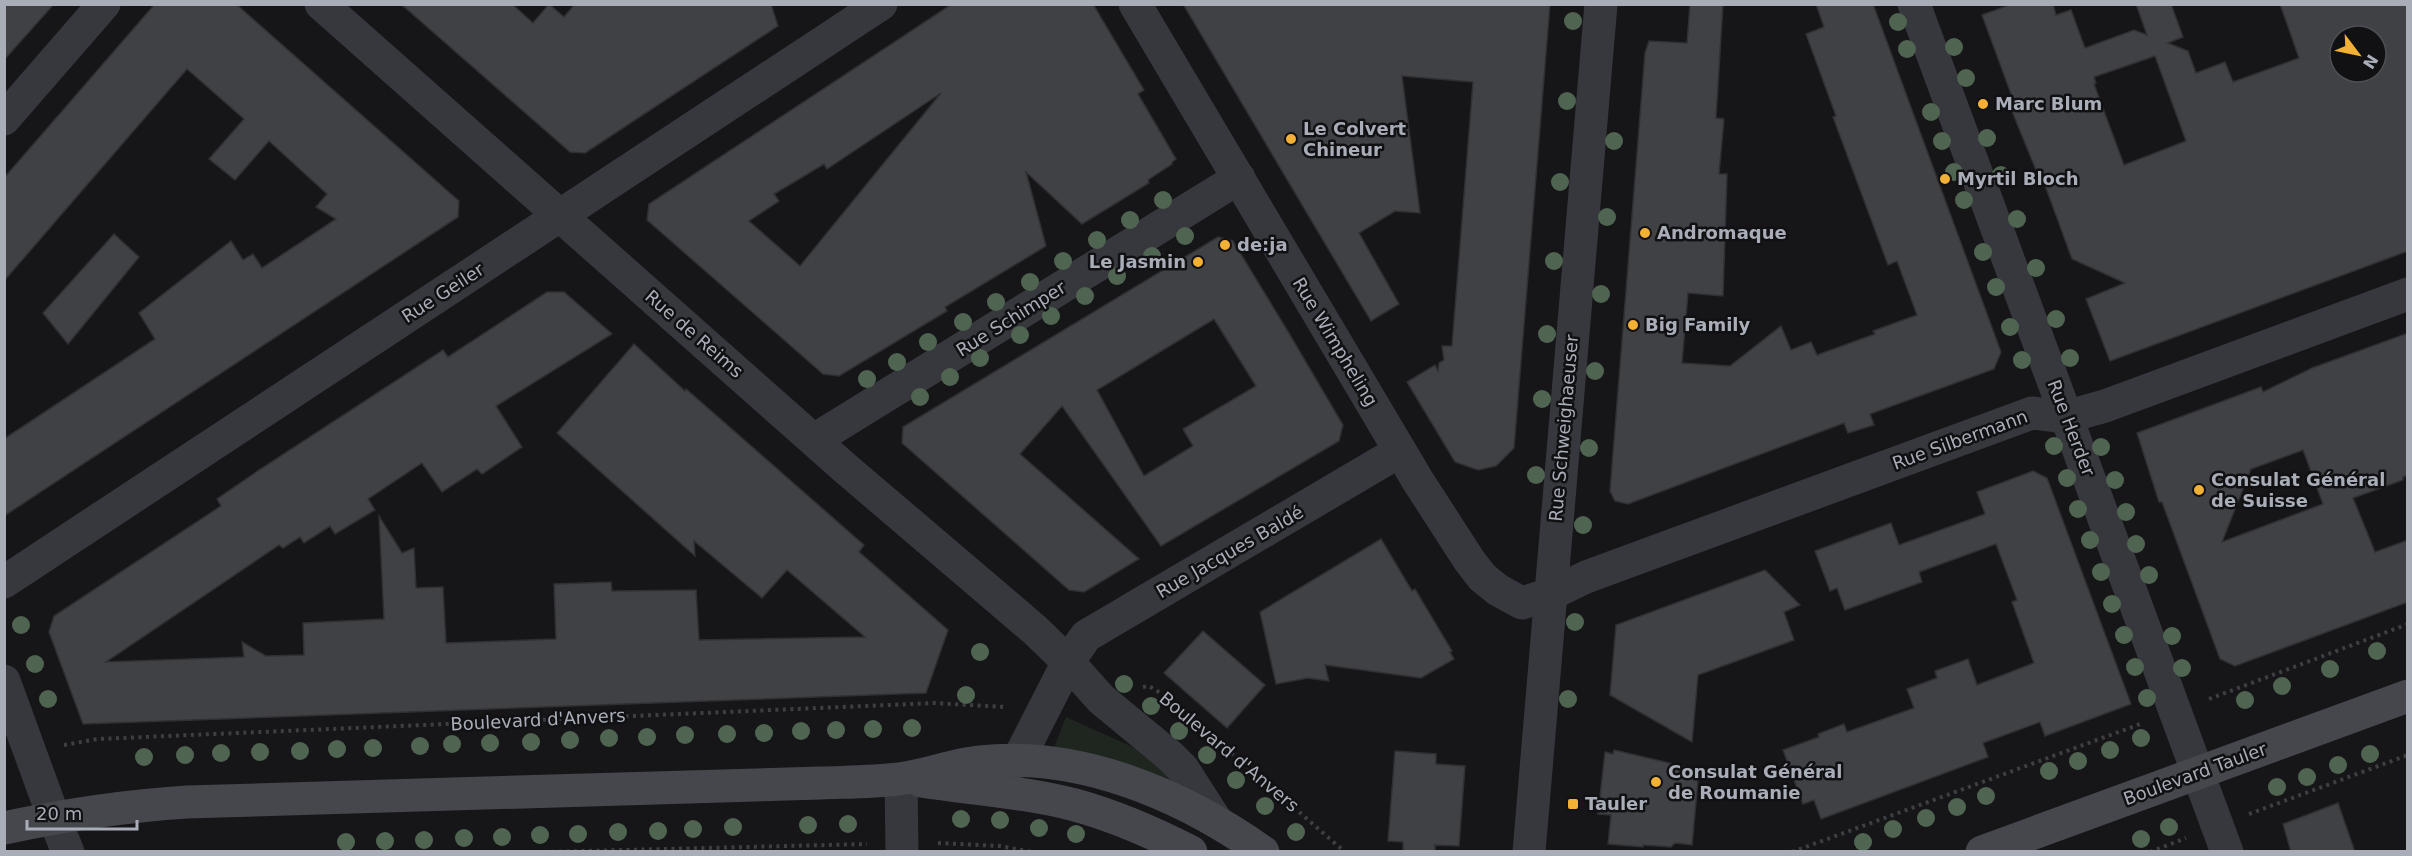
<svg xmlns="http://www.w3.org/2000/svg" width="2412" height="856" viewBox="0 0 2412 856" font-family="'DejaVu Sans',sans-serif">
	<rect width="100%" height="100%" fill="#161618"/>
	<path fill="#1e261f" d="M1066,717L1164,761L1183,786L1054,748Z"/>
	<g fill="#404145" stroke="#303034" stroke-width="1.5" fill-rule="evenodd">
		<path d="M4,4H54L4,60Z"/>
		<path d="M155,4H236L459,201L458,217L4,516V439L155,339L139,313L231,241L243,260L253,254L262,268L336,219L316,207L327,194L269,141L235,180L209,159L244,119L187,69L4,281V178Z"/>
		<path d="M401,4H512L533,23L549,4L564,17L575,4H771L778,26L585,153L570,152Z"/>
		<path d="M952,4H1093L1144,90L1138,94L1176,159L1172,162V164L1148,180L1149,183L1082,224L1026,172L1046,246L945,307L947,311L839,376L823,374L647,220L649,204ZM941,93L800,266L749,221L779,201L774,194L824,164L827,169Z"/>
		<path d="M1183,4H1550L1514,448L1496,466L1478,470L1455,462L1407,382L1435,365L1438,371L1439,363L1444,360L1442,346H1452L1473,82L1402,76L1420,213L1395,211L1359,233L1399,304L1371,321Z"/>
		<path d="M1690,4H1723L1716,118L1724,119L1719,174H1727L1723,296L1688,293L1682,363L1730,366L1781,326L1791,350L1811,342L1817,355L1875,334L1873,331L1917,315L1897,261L1888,265L1833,117L1836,116L1806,34L1824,27L1816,4H1873L2001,352L1994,369L1870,414L1874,425L1848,433L1844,423L1628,504L1615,501L1610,491L1645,53L1649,41L1687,43Z"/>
		<path d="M2012,4H2053L2056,15L2071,10L2085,48L2134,30L2147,35L2136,4H2171L2183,37L2168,43L2188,51L2196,73L2225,62L2233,82L2299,58L2280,4H2408V251L2110,361L2086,299L2125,283L2072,259L2039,169L2036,170L2009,104L2014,102L1982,15ZM2340,36H2376V72H2340ZM2155,56L2186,141L2124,165L2094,84L2096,83L2094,77Z"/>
		<path d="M114,234L139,257L68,344L43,313Z"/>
		<path d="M1218,237L1233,241L1290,335L1343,425L1339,441L1161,546L1062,406L1020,454L1139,559L1084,592L1069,590L902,443L903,427ZM1214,319L1256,386L1183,429L1193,446L1144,476L1097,390Z"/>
		<path d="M547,292H564L612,334L496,406L522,447L482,474L477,469L442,492L422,463L368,499L375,510L335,534L330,526L304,543L300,537L283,548L279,545L106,662L244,657L242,642L266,656L304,655L303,623L384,619L379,516L402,553L414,548L416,588L443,587L446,643L556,639L554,584L611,582L612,591L696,590L699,640L865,637L787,570L762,598L694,541L695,556L557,433L634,344L685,391L686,389L864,545L859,552L948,630L926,693L83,724L49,632L54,616L221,506L217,499L259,470L443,350L448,357Z"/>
		<path d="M2408,333V475L2403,477V480L2353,498L2375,552L2408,540V602L2235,666L2220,659L2162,502H2159L2137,433L2261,387L2263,392L2312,368ZM2303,450L2323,504L2222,542L2251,469Z"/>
		<path d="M2033,471L2047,478L2131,704L2045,736L2040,722L1983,743L1988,757L1821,819L1814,800L1803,804L1783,750L1819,737L1818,734L1844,724L1847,732L1914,708L1907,689L1937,678L1935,671L1968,659L1977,685L2034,663L2012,602L2017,600L1996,544L1919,572L1922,582L1845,610L1837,588L1830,591L1815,551L1891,523L1899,545L1985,514L1977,492Z"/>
		<path d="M1381,539L1412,591L1415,589L1452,651L1450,652L1454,659L1421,678L1325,665L1329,681L1308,678L1276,684L1260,612Z"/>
		<path d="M1765,570L1800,605L1784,612L1794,640L1698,675L1692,742L1610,695L1616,625Z"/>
		<path d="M1203,631L1265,685L1227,728L1164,673Z"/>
		<path d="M1614,750L1699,770L1692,845L1675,843L1671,847L1643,845V847L1608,844L1611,815L1598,814L1605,752L1613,754Z"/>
		<path d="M1395,751L1436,754V764L1465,766L1459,846L1435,845V852H1403V842L1388,841Z"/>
		<path d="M2338,803L2355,852H2291L2283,824Z"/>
	</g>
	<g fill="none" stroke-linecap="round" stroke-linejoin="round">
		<g stroke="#3d3f44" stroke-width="4" stroke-dasharray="3 4.5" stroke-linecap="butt">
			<path d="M1143,687L1149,686L1167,697L1345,852"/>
			<path d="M2209,699L2408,624"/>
			<path d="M64,745L98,739L935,703L1006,707"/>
			<path d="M2249,814L2408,755"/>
			<path d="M938,843L1000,846L1032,852"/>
			<path d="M544,852L867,844"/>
			<path d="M1792,852L2143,723"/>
			<path d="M2150,852L2186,838"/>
		</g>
		<g stroke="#37383d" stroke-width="33">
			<path d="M321,4L845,468L1035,630L1068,662L1101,699L1170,756L1183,769L1215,819"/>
			<path d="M1135,4L1418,481L1469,560L1482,577L1498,590L1522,603L1551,594L1586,577L2032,413L2066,417L2105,406L2408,294"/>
			<path d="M1914,4L2227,852"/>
			<path d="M4,119L104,4"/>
			<path d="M814,440L1239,178"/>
			<path d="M4,582L881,4"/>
			<path d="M4,681L54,818L68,852"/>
			<path d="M1017,762L1068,662L1086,636L1400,451"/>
			<path d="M901,779L902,852"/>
			<path d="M1529,852L1601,4"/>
		</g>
		<g stroke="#45474d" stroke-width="33">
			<path d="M921,781C972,789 1025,792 1075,805C1115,816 1154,833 1191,852"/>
			<path d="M4,828C65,815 125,806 187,802L821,783C847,782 874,782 899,779C927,775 953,765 980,762C1080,751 1183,795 1263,852"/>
			<path d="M1982,852L2408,696"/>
		</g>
	</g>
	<g fill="#506452">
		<circle cx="1573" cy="21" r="9"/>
		<circle cx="1898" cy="22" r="9"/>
		<circle cx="1954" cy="47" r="9"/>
		<circle cx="1907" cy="49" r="9"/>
		<circle cx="1966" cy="78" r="9"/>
		<circle cx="1567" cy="101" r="9"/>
		<circle cx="1931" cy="112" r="9"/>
		<circle cx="1987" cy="138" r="9"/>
		<circle cx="1614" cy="141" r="9"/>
		<circle cx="1942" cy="141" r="9"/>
		<circle cx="1954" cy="172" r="9"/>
		<circle cx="2001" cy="175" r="9"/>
		<circle cx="1560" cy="182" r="9"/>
		<circle cx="1163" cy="200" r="9"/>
		<circle cx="1964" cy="200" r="9"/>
		<circle cx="1607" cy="217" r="9"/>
		<circle cx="2017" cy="219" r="9"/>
		<circle cx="1130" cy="220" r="9"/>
		<circle cx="1185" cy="236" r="9"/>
		<circle cx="1097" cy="240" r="9"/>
		<circle cx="1983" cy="252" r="9"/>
		<circle cx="1152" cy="256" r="9"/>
		<circle cx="1063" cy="261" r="9"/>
		<circle cx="1554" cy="261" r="9"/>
		<circle cx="2036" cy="268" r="9"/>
		<circle cx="1117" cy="276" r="9"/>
		<circle cx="1030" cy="282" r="9"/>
		<circle cx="1996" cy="287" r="9"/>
		<circle cx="1601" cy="294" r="9"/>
		<circle cx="1085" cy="296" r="9"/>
		<circle cx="996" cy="302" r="9"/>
		<circle cx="1051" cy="316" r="9"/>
		<circle cx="2056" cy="319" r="9"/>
		<circle cx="963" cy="322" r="9"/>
		<circle cx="2010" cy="327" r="9"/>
		<circle cx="1547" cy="334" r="9"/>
		<circle cx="1020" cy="335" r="9"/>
		<circle cx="928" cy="342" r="9"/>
		<circle cx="980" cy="358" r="9"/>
		<circle cx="2070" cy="358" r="9"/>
		<circle cx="2022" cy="360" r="9"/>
		<circle cx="897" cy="362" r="9"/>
		<circle cx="1595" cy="371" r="9"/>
		<circle cx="950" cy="377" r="9"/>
		<circle cx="867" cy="379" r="9"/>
		<circle cx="920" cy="397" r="9"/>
		<circle cx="1542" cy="399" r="9"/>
		<circle cx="2054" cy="446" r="9"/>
		<circle cx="2101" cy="447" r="9"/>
		<circle cx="1589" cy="448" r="9"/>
		<circle cx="1536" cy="475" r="9"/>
		<circle cx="2067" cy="478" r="9"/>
		<circle cx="2115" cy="480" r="9"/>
		<circle cx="2078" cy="509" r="9"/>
		<circle cx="2126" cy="512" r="9"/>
		<circle cx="1583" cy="525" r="9"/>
		<circle cx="2090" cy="540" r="9"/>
		<circle cx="2136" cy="544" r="9"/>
		<circle cx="2101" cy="572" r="9"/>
		<circle cx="2149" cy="575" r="9"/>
		<circle cx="2112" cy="604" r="9"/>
		<circle cx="1575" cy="622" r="9"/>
		<circle cx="21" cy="625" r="9"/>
		<circle cx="2124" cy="635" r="9"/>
		<circle cx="2172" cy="636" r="9"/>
		<circle cx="2377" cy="651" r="9"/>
		<circle cx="980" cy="652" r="9"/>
		<circle cx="35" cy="664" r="9"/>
		<circle cx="2135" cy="667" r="9"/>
		<circle cx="2182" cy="668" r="9"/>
		<circle cx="2330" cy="669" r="9"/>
		<circle cx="1124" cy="684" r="9"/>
		<circle cx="2282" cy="686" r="9"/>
		<circle cx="966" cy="695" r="9"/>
		<circle cx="2147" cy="698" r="9"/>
		<circle cx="48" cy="699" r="9"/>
		<circle cx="1568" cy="699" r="9"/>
		<circle cx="2245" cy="700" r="9"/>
		<circle cx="1151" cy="706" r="9"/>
		<circle cx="912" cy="728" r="9"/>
		<circle cx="873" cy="729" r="9"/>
		<circle cx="836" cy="730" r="9"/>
		<circle cx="801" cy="731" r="9"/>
		<circle cx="1179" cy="731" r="9"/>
		<circle cx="764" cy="733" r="9"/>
		<circle cx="727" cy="734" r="9"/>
		<circle cx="685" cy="735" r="9"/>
		<circle cx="647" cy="737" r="9"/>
		<circle cx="609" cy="738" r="9"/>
		<circle cx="2141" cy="738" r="9"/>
		<circle cx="570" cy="740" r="9"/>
		<circle cx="531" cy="742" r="9"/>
		<circle cx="490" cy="743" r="9"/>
		<circle cx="452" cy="744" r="9"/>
		<circle cx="420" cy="746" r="9"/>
		<circle cx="373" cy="748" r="9"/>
		<circle cx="337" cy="749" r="9"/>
		<circle cx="2110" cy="750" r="9"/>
		<circle cx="300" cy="751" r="9"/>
		<circle cx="260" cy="752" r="9"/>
		<circle cx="221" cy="753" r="9"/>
		<circle cx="2370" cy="754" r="9"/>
		<circle cx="185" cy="755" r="9"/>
		<circle cx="1207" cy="755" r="9"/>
		<circle cx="144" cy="757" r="9"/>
		<circle cx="2078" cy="761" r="9"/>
		<circle cx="2338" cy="765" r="9"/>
		<circle cx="2049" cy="771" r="9"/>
		<circle cx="2307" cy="777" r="9"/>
		<circle cx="1236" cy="780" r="9"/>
		<circle cx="2277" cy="787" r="9"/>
		<circle cx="1986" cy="796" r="9"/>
		<circle cx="1265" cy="806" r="9"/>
		<circle cx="1957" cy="807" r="9"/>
		<circle cx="1926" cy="818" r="9"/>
		<circle cx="961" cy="819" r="9"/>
		<circle cx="1000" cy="820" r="9"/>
		<circle cx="848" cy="824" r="9"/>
		<circle cx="808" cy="825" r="9"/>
		<circle cx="733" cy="827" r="9"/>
		<circle cx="2169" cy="827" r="9"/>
		<circle cx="1039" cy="828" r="9"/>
		<circle cx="693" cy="829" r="9"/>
		<circle cx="1893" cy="829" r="9"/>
		<circle cx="658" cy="831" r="9"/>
		<circle cx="618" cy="832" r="9"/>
		<circle cx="1296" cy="832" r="9"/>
		<circle cx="578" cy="834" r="9"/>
		<circle cx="1076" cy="834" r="9"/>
		<circle cx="540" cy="835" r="9"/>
		<circle cx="502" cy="837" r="9"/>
		<circle cx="464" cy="838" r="9"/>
		<circle cx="2141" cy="839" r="9"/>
		<circle cx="424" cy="840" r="9"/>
		<circle cx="385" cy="841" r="9"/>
		<circle cx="346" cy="842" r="9"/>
		<circle cx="1863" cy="842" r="9"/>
	</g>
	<g fill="#f2b134" stroke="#111113" stroke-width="2">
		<circle cx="1983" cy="104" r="6"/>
		<circle cx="1291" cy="139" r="6"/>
		<circle cx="1945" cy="179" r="6"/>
		<circle cx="1645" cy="233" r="6"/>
		<circle cx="1225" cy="245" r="6"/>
		<circle cx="1198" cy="262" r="6"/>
		<circle cx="1633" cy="325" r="6"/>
		<circle cx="2199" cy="490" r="6"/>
		<circle cx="1656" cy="782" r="6"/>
		<rect x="1567" y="798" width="12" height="12" rx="3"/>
	</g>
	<g text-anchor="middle" stroke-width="5" stroke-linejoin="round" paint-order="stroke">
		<g font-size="18" font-weight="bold" fill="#a8adb8" stroke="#111113" text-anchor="start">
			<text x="1995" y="110">Marc Blum</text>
			<text x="1303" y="135">Le Colvert<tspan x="1303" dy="21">Chineur</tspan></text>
			<text x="1957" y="185">Myrtil Bloch</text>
			<text x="1657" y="239">Andromaque</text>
			<text x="1237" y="251">de:ja</text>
			<text x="1186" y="268" text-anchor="end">Le Jasmin</text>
			<text x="1645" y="331">Big Family</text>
			<text x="2211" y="486">Consulat Général<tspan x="2211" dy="21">de Suisse</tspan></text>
			<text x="1668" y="778">Consulat Général<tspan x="1668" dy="21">de Roumanie</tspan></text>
			<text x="1585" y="810">Tauler</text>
		</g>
		<g font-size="18" fill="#a8adb8" stroke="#111113">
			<text transform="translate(443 293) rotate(-33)" y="6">Rue Geiler</text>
			<text transform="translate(1011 319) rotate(-32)" y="6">Rue Schimper</text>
			<text transform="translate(694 334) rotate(41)" y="6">Rue de Reims</text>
			<text transform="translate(1335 342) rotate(59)" y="6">Rue Wimpheling</text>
			<text transform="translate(1564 428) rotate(-85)" y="6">Rue Schweighaeuser</text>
			<text transform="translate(2071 428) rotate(69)" y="6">Rue Herder</text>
			<text transform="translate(1960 440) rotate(-20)" y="6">Rue Silbermann</text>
			<text transform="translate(1230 552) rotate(-30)" y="6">Rue Jacques Baldé</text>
			<text transform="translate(538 720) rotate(-3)" y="6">Boulevard d'Anvers</text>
			<text transform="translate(1229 752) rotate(40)" y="6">Boulevard d'Anvers</text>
			<text transform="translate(2195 774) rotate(-20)" y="6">Boulevard Tauler</text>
		</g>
	</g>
	<rect width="2412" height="856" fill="none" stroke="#a8adb8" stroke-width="12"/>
	<g transform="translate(2358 54) rotate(122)"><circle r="28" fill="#111113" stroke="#4d4f55" stroke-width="1.5"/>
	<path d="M0-4.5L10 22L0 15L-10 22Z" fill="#f2b134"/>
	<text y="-9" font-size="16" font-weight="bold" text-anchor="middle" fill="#a8adb8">N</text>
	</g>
	<path d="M27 820v9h110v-9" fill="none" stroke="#a8adb8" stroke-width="3"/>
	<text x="36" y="820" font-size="18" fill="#a8adb8" stroke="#111113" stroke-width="4.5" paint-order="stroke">20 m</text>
</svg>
